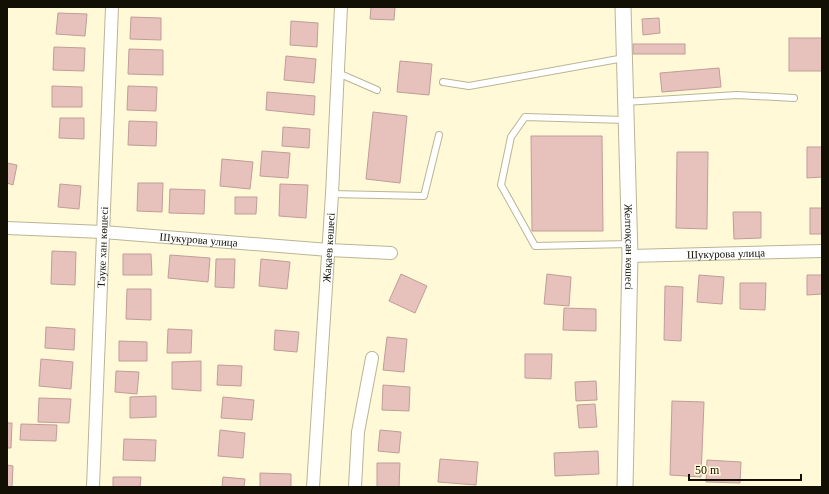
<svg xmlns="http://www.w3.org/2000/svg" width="829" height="494" viewBox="0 0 829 494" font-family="'Times New Roman',serif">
	<rect width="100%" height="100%" fill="#fff9d7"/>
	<g fill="#e7c2bc" stroke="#c19d98">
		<path d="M371,7H395L394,20L370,19Z"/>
		<path d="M58,13L87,14L85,36L56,34Z"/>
		<path d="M131,17L161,18V40L130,39Z"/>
		<path d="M659,18L660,33L643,35L642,19Z"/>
		<path d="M291,21L318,23L317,47L290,45Z"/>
		<rect x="789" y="38" width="33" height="33"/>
		<rect x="633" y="44" width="52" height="10"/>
		<path d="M54,47L85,48L84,71L53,70Z"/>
		<path d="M129,49L163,50V75L128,74Z"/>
		<path d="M286,56L316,59L314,83L284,80Z"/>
		<path d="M400,61L432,64L429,95L397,92Z"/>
		<path d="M719,68L721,87L662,92L660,73Z"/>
		<path d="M52,86L82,87V107H52Z"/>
		<path d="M128,86L157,87L156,111L127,110Z"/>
		<path d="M267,92L315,96L314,115L266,110Z"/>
		<path d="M373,112L407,116L400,183L366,179Z"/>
		<path d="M60,118H84V139L59,138Z"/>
		<path d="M129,121L157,122L156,146L128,145Z"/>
		<path d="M283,127L310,129L309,148L282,146Z"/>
		<path d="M531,136H602L603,231H532Z"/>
		<path d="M807,147H822V177L807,178Z"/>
		<path d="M262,151L290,153L288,178L260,176Z"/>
		<path d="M677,152H708L707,229L676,228Z"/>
		<path d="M222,159L253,162L250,189L220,186Z"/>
		<path d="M7,163L17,165L13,185L7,183Z"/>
		<path d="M138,183H163L162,212L137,211Z"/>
		<path d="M60,184L81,186L79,209L58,207Z"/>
		<path d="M280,184L308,185L306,218L279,216Z"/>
		<path d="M170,189L205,190L204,214L169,213Z"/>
		<path d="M235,197H257L256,214H235Z"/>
		<rect x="810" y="208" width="12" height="26"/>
		<path d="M733,212H761V238L734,239Z"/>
		<path d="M52,251L76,252L75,285L51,284Z"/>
		<path d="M123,254H151L152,275H123Z"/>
		<path d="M170,255L210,258L208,282L168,278Z"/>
		<path d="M216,259H235L234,288L215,287Z"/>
		<path d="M261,259L290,262L287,289L259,286Z"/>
		<path d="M401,274L427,286L415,313L389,301Z"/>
		<path d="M547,274L571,277L569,306L544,304Z"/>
		<path d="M699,275L724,277L722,304L697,302Z"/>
		<path d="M807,275H822V294L807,295Z"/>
		<path d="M740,283H766L765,310L740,309Z"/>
		<path d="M665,286L683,287L681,341L664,340Z"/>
		<path d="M127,289H151V320L126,319Z"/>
		<path d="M564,308L596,309V331L563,330Z"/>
		<path d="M46,327L75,329L74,350L45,348Z"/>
		<path d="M168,329L192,330L191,353H167Z"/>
		<path d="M275,330L299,332L297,352L274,350Z"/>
		<path d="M387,337L407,339L404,372L383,370Z"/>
		<path d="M119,341L147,342V361H119Z"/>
		<path d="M525,354H552L551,379L525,378Z"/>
		<path d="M41,359L73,362L71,389L39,386Z"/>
		<path d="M201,361V391L172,389V362Z"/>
		<path d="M218,365L242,366L241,386L217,385Z"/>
		<path d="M116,371L139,372L137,394L115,392Z"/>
		<path d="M596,381L597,400L576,401L575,382Z"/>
		<path d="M383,385L410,387L409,411L382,410Z"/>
		<path d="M156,396V417L130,418V397Z"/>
		<path d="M223,397L254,400L252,420L221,418Z"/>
		<path d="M39,398L71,399L69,423L38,422Z"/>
		<path d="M672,401L704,402L701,477L670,475Z"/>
		<path d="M595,404L597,427L579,428L577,405Z"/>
		<path d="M7,423H12L11,448H7Z"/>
		<path d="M21,424L57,425L56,441L20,440Z"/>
		<path d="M220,430L245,433L243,458L218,456Z"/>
		<path d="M380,430L401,432L399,453L378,451Z"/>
		<path d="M124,439L156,440L155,461L123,460Z"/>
		<path d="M598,451L599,474L555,476L554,453Z"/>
		<path d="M440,459L478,462L476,485L438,482Z"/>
		<path d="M707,460L741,462L740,483L706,482Z"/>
		<path d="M377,463H400L399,487H377Z"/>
		<path d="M7,465L13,466L12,487H7Z"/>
		<path d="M260,473L291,474V487H260Z"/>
		<path d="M113,477H141L140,487H113Z"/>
		<path d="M223,477L245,479L244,487H222Z"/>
	</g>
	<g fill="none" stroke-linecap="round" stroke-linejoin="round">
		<g stroke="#bab595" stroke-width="8">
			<g id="service">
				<path d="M338,73L377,90"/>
				<path d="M443,82L469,86L624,58"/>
				<path d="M625,102L737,95L794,98"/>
				<path d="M625,120L525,117L511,137L501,185L535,246L630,244"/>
				<path d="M332,194L424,196L439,135"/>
			</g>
		</g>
		<g stroke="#bab595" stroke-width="14">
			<g id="minor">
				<path id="s1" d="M7,228L103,232L329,250L391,253"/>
				<path id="s2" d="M630,256L822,251"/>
				<path id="s3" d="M93,487L112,7"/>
				<path id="s4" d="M313,487L332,194L341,7"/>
				<path d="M355,487L358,432L372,358"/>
			</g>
		</g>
		<g stroke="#bab595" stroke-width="17">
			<g id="tertiary">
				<path id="s5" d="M623,7L630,256L625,487"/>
			</g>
		</g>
		<use href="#service" stroke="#fff" stroke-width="6"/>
		<use href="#minor" stroke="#fff" stroke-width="12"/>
		<use href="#tertiary" stroke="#fff" stroke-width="15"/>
	</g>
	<g text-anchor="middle" stroke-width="3" stroke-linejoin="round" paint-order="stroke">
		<g font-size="11" fill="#121005" stroke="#fff9d7">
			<text dy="4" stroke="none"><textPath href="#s1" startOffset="192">Шукурова улица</textPath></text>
			<text dy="4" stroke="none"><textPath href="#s3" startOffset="240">Тәуке хан көшесі</textPath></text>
			<text dy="4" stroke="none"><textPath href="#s4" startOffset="240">Жақаев көшесі</textPath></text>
			<text dy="4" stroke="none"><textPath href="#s5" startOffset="240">Желтоқсан көшесі</textPath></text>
			<text dy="4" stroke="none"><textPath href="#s2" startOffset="96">Шукурова улица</textPath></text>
		</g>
	</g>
	<rect width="829" height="494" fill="none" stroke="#121005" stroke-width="16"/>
	<path d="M689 474v6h112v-6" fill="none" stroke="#121005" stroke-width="2"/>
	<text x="695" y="474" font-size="12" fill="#121005" stroke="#fff9d7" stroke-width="3" paint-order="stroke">50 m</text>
</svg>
